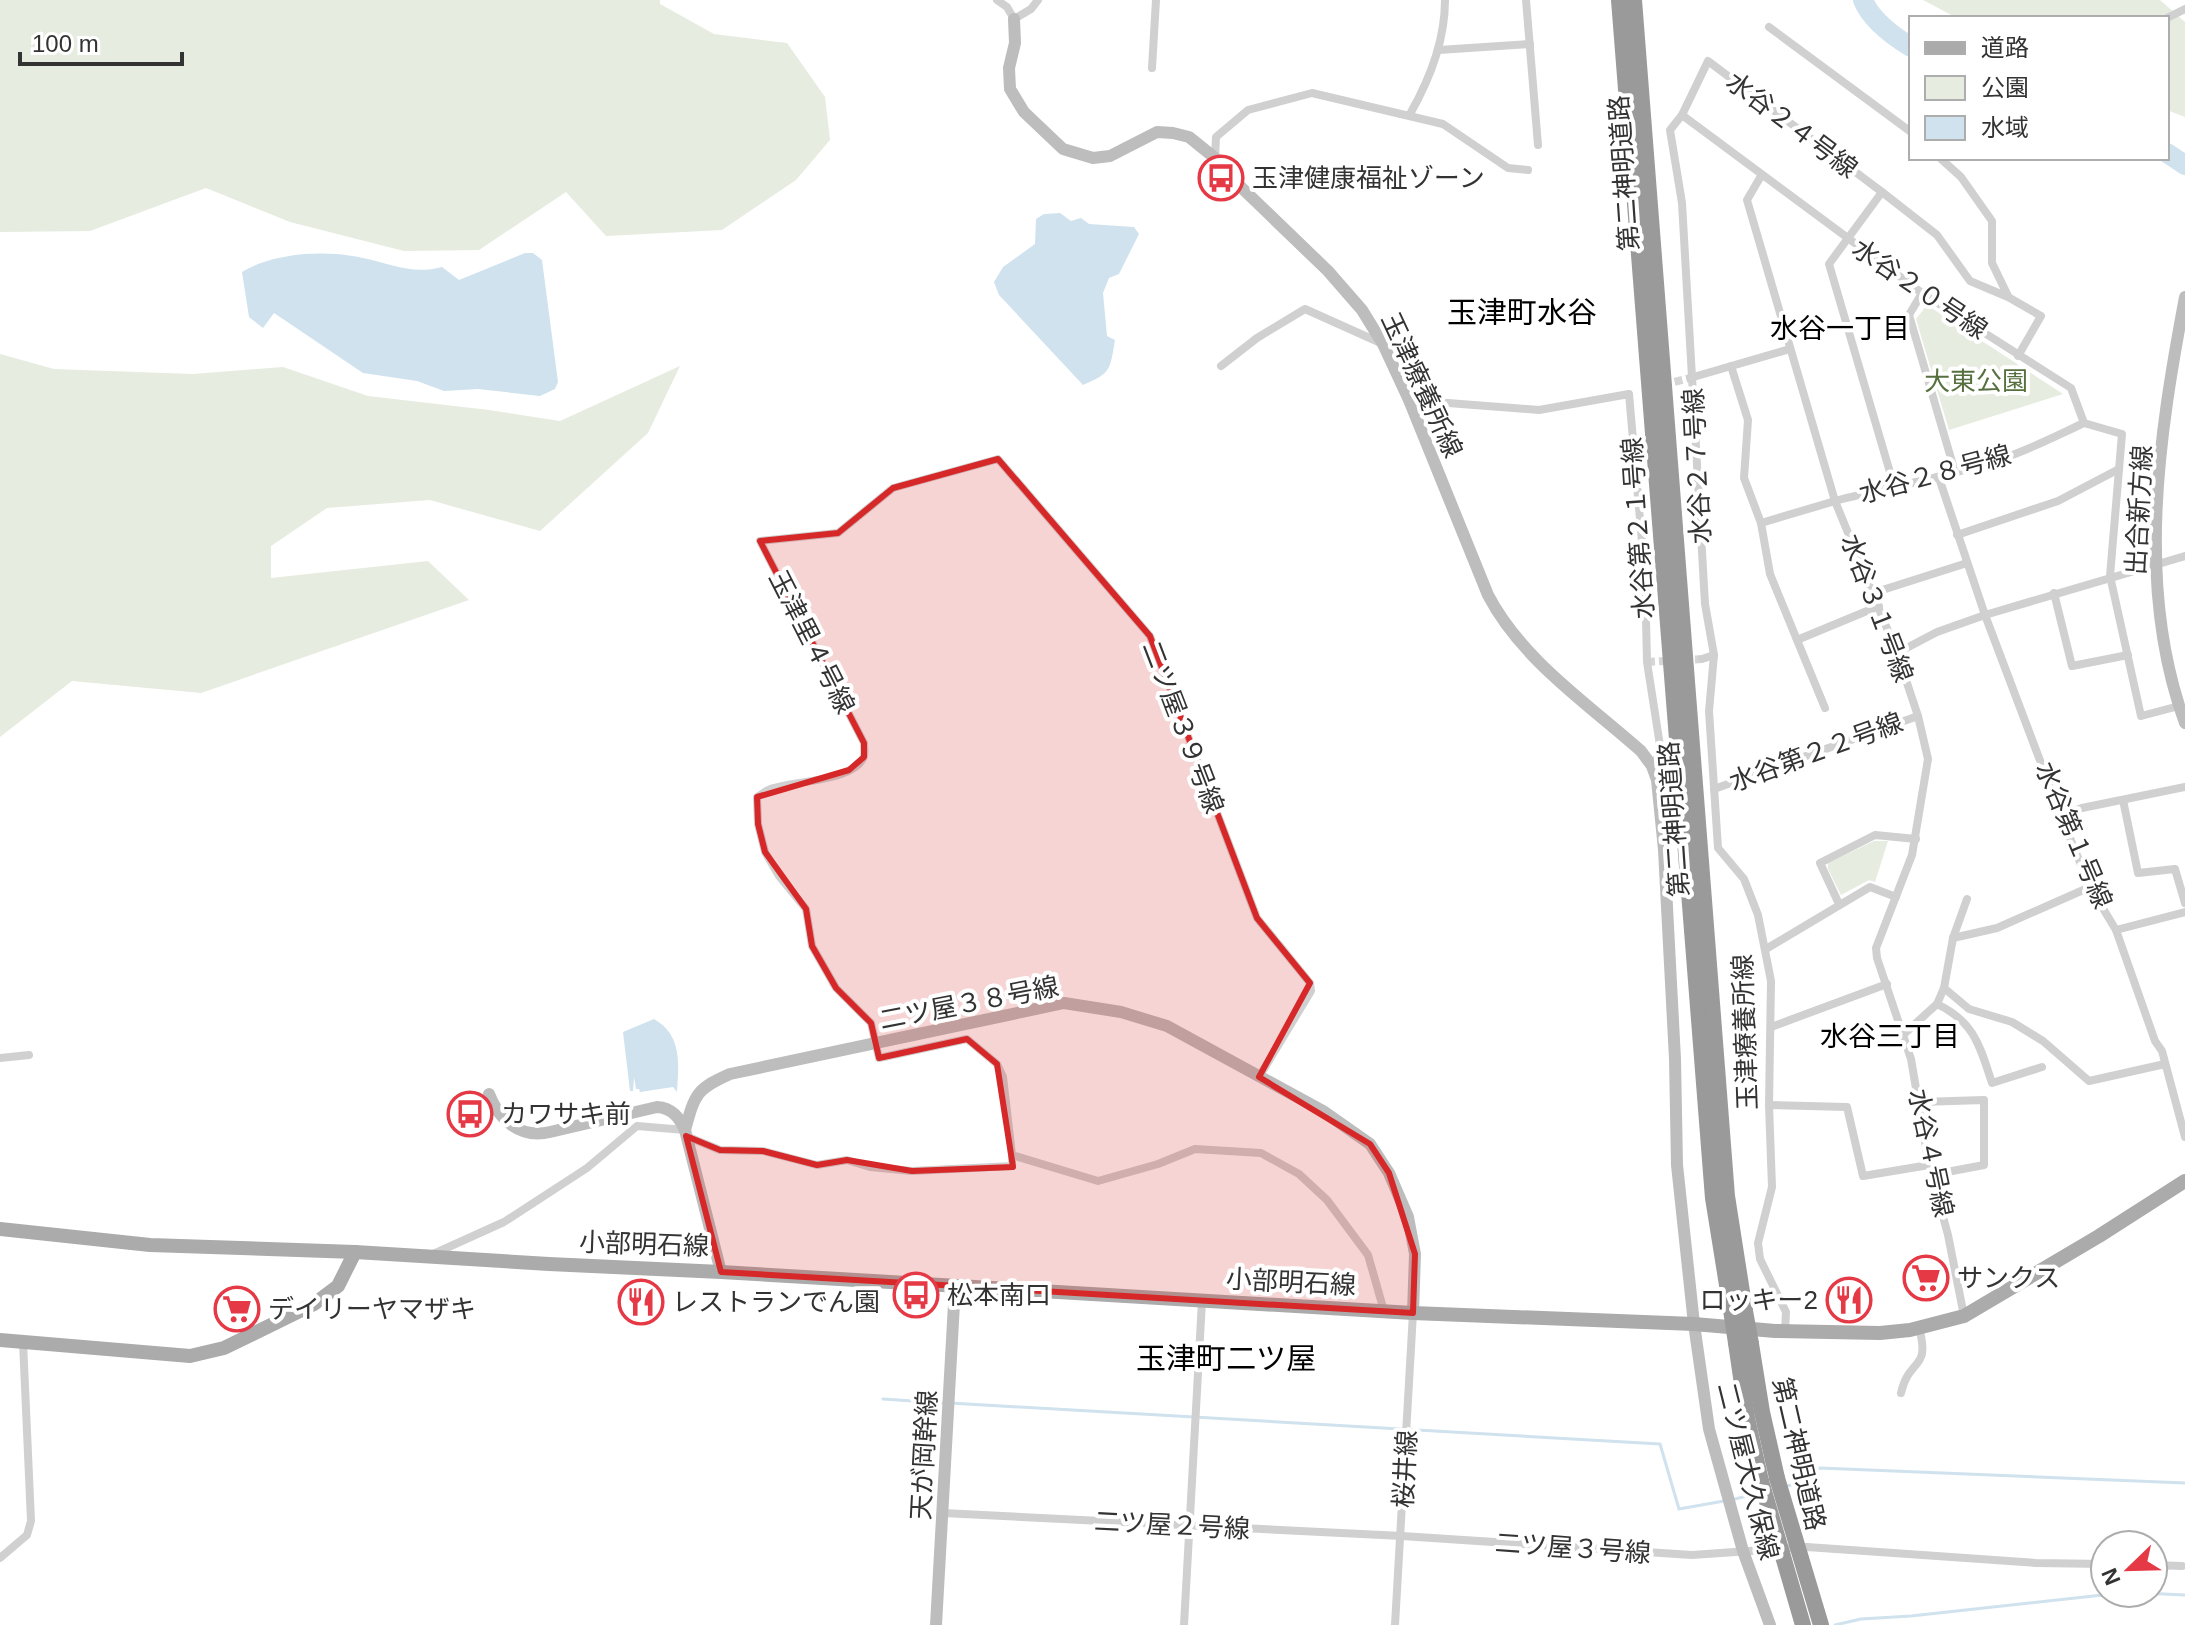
<svg xmlns="http://www.w3.org/2000/svg" width="2185" height="1625" viewBox="0 0 2185 1625" font-family="Helvetica,'Noto Sans JP',sans-serif">
	<rect width="100%" height="100%" fill="#fff"/>
	<g fill="#e6ecdf">
		<path d="M0,0H660V4L714,34L787,43L825,97L830,140L796,180L722,230L606,236L566,192L479,250L404,251L290,222L206,188L90,231L0,232Z"/>
		<path d="M1923,0H2160L2185,22V117L2167,110V18H1957Z"/>
		<path d="M1927,305L2063,394L1949,430L1916,319Z"/>
		<path d="M0,354L54,369L193,374L283,367L368,396L489,410L560,421L680,366L648,433L540,531L430,500L327,508L271,546V578L428,561L469,600L201,693L72,681L0,737Z"/>
		<path d="M1874,841H1888L1875,882L1869,880L1841,895L1828,869V863Z"/>
	</g>
	<g fill="#cfe2ee">
		<path d="M1060,213L1071,221L1081,218L1089,224L1134,227L1139,234L1119,274L1109,278L1103,293L1107,336L1115,340C1110,370 1111,373 1083,385L999,295L994,282L1003,267L1035,244L1036,219L1044,214Z"/>
		<path d="M525,253H533L542,260L558,382L555,389L540,396L478,389L444,391L417,381L363,373L274,313L263,328L249,317L242,272C275,252 326,250 363,258C392,264 412,275 442,267L459,280Z"/>
		<path d="M654,1019C682,1035 679,1063 677,1092L673,1087L640,1092L639,1089H636L634,1077L633,1091H630L623,1032Z"/>
	</g>
	<g fill="none" stroke-linecap="round" stroke-linejoin="round">
		<g stroke="#cfe2ee" stroke-width="3">
			<path d="M883,1399L943,1403"/>
			<path d="M950,1403L1660,1444L1679,1509L1724,1501"/>
			<path d="M1786,1486L1796,1484L1820,1468L2185,1483"/>
			<path d="M1731,1500L1759,1493"/>
			<path d="M2142,1593L2185,1595"/>
			<path d="M1835,1625L1861,1619L1911,1616L2121,1593"/>
		</g>
		<g stroke="#cfe2ee" stroke-width="20">
			<path d="M1863,0C1871,20 1893,36 1911,47"/>
			<path d="M2167,153L2185,165"/>
		</g>
		<g stroke="#d6d6d6" stroke-width="8" stroke-dasharray="8 4" stroke-linecap="butt">
			<path d="M1663,385L1690,378"/>
			<path d="M1647,662L1702,659"/>
		</g>
		<g stroke="#d0d0d0" stroke-width="8">
			<path d="M997,0L1007,7L1014,19L1031,9L1038,0"/>
			<path d="M1526,0L1538,145"/>
			<path d="M2167,18L2185,9"/>
			<path d="M1769,27L1911,132"/>
			<path d="M1439,50L1530,44"/>
			<path d="M1152,68L1156,0"/>
			<path d="M1410,114C1430,79 1445,41 1445,0"/>
			<path d="M1682,115L1922,293L2071,388L2084,423L2122,434L2110,576L2141,716L2179,706"/>
			<path d="M1215,158L1216,137L1248,110L1312,93L1443,124L1508,168L1528,170"/>
			<path d="M1940,158L1961,177L1992,221V263L2008,296"/>
			<path d="M1761,176L1747,200L1835,501C1892,486 1949,477 2004,458C2031,449 2058,435 2084,423"/>
			<path d="M1882,192L1937,235L1970,281L2008,297L2041,316L2018,356"/>
			<path d="M1922,293L1909,315L1955,472"/>
			<path d="M1221,366L1257,338L1305,309L1383,344"/>
			<path d="M1731,366L1748,420L1744,478L1761,523L1770,574L1797,640L1879,606"/>
			<path d="M1690,378L1790,349"/>
			<path d="M1409,400L1539,410L1629,394L1645,576L1647,662L1661,752L1652,766"/>
			<path d="M1939,478L1985,615L2061,816L2090,887L2116,930L2155,1041L2162,1051L2185,1137"/>
			<path d="M1761,523L1835,501L1897,653L1918,716L1928,759L1912,855L1876,948L1877,958L1911,1059L1929,1165L1948,1235L1964,1316"/>
			<path d="M1957,535L2058,501L2119,469"/>
			<path d="M1873,593L1967,563"/>
			<path d="M2054,593L2072,666L2128,655"/>
			<path d="M1797,640L1825,708"/>
			<path d="M1897,653L1937,632L1985,615L2185,556"/>
			<path d="M1702,659L1714,655"/>
			<path d="M1714,789L1918,716"/>
			<path d="M2123,800L2138,873L2175,869L2185,903"/>
			<path d="M2061,816L2082,808L2185,787"/>
			<path d="M1839,904L1820,863L1875,835L1916,839"/>
			<path d="M2116,930L2185,912"/>
			<path d="M1953,938L1997,928L2090,887"/>
			<path d="M1766,949L1870,887L1896,897"/>
			<path d="M1944,988L1969,1009L2012,1022L2043,1041L2089,1081L2165,1064"/>
			<path d="M1937,1004C1975,1022 1980,1047 1992,1083L2042,1067"/>
			<path d="M1771,1027L1887,984"/>
			<path d="M1904,1034L1937,1004L1944,988L1953,938L1967,899"/>
			<path d="M0,1058L29,1055"/>
			<path d="M1259,1077L1311,991L1310,983L1257,918L1150,636L998,459L893,488L838,533L760,541L864,743C864,748 865,752 864,756C855,783 789,780 768,790C764,792 761,795 757,797L758,824L765,852L779,876L806,909L812,946L836,988L871,1023L879,1058L967,1039L997,1064L1003,1077L1012,1155L1098,1181L1158,1164L1195,1149L1261,1153L1299,1174L1327,1200L1368,1255L1384,1311"/>
			<path d="M1920,1102L1984,1100V1165L1931,1175"/>
			<path d="M1769,1105L1847,1107L1863,1176L1929,1165"/>
			<path d="M686,1136L720,1150L763,1151L817,1165L847,1160L870,1167L912,1171L1012,1166V1155"/>
			<path d="M431,1255L504,1222L587,1168L637,1126L685,1130"/>
			<path d="M1785,1331L1786,1312L1760,1259L1758,1243L1772,1187L1769,1105L1771,981L1758,915L1744,879L1718,848L1709,711L1714,655L1705,604L1682,203L1670,130L1682,115L1708,61L1882,192L1829,264L1894,486"/>
			<path d="M1901,1393C1909,1357 1931,1371 1919,1328"/>
			<path d="M943,1513L1402,1536L1692,1555L1807,1547L2036,1563L2105,1564"/>
			<path d="M0,1558L27,1535L31,1521L23,1342"/>
			<path d="M2153,1565L2182,1566"/>
			<path d="M1184,1625L1202,1301"/>
			<path d="M1395,1625L1413,1313"/>
		</g>
		<g stroke="#bdbdbd" stroke-width="12">
			<path d="M1014,19L1015,43L1009,68L1010,89L1024,112L1063,149L1093,158L1110,156L1157,132L1173,133L1189,137L1215,158L1218,165L1328,271L1362,310L1383,344L1409,400L1488,595C1522,660 1587,703 1641,751L1652,766L1657,780L1664,850L1675,1059L1677,1165L1694,1324L1709,1429L1743,1551L1770,1625"/>
			<path d="M2185,297C2159,435 2135,587 2185,723"/>
			<path d="M489,1094C499,1120 520,1139 550,1132L657,1107C672,1108 679,1117 685,1130L721,1272"/>
			<path d="M685,1130C695,1094 696,1089 730,1074L1064,1003L1121,1012L1167,1026L1323,1111L1370,1144L1389,1173L1408,1217L1415,1254L1413,1313"/>
			<path d="M936,1625L955,1286"/>
		</g>
		<g stroke="#ababab" stroke-width="14">
			<path d="M0,1229L150,1245L355,1252L549,1264L721,1272L1413,1313L1694,1324L1775,1331L1880,1333L1910,1330L1964,1316L2099,1236L2185,1181"/>
			<path d="M0,1340L190,1356L224,1348L314,1304L338,1286L355,1252"/>
		</g>
		<g stroke="#9a9a9a" stroke-width="16">
			<path d="M1619,0L1713,1198L1731,1310"/>
			<path d="M1634,0L1727,1196L1745,1311"/>
			<path d="M1736,1343L1747,1418L1761,1481"/>
			<path d="M1751,1344L1762,1412L1777,1478"/>
		</g>
		<g stroke="#9a9a9a" stroke-width="16">
			<path d="M1731,1310L1736,1343"/>
			<path d="M1745,1311L1751,1344"/>
			<path d="M1777,1478L1821,1625"/>
			<path d="M1761,1481L1803,1625"/>
		</g>
	</g>
	<path fill="#d62828" fill-opacity="0.2" stroke="#d62828" stroke-width="6" stroke-linejoin="round" d="M998,459L1150,636L1257,918L1310,983L1259,1077L1370,1144L1389,1173L1415,1254L1413,1313L721,1272L686,1136L720,1150L763,1151L817,1165L847,1160L912,1171L1013,1167L997,1064L967,1039L879,1058L871,1023L836,988L812,946L806,909L765,852L758,824L757,797L849,770L864,757V743L760,541L838,533L893,488Z"/>
	<defs>
		<g id="bus-ring" transform="scale(2.3)"><circle r="9.5" fill="#fff" stroke="#e63946" stroke-width="1.5"/><path d="M-5-6H5V4H4V6H2V4H-2V6H-4V4H-5ZM-3.5-4V0h7V-4ZM-3.5 1.2v1.5H-2V1.2ZM2 1.2v1.5H3.5V1.2Z" fill="#e63946"/></g>
		<g id="supermarket-ring" transform="scale(2.3)"><circle r="9.5" fill="#fff" stroke="#e63946" stroke-width="1.5"/><path d="M-6-5.5h2.5l.6 2H6L4.5 2H-2.5L-4.4-4H-6ZM-1.5 3.2a1.3 1.3 0 1 0 .1 0ZM3 3.2a1.3 1.3 0 1 0 .1 0Z" fill="#e63946"/></g>
		<g id="restaurant-ring" transform="scale(2.3)"><circle r="9.5" fill="#fff" stroke="#e63946" stroke-width="1.5"/><path d="M-5-6h1v4h1v-4h1v4h1v-4h1v5L-1.5 .5V6h-2V.5L-5-1ZM5-6V6H3V1.5H1.5Q1.5-4 5-6Z" fill="#e63946"/></g>
	</defs>
	<g fill-rule="evenodd">
		<use href="#bus-ring" x="1221" y="178"/>
		<use href="#bus-ring" x="470" y="1114"/>
		<use href="#supermarket-ring" x="1926" y="1278"/>
		<use href="#bus-ring" x="916" y="1295"/>
		<use href="#restaurant-ring" x="1849" y="1300"/>
		<use href="#restaurant-ring" x="641" y="1302"/>
		<use href="#supermarket-ring" x="237" y="1309"/>
	</g>
	<g text-anchor="middle" stroke-width="8" stroke-linejoin="round" paint-order="stroke">
		<g font-size="26" fill="#333" stroke="#fff">
			<text transform="translate(1792 125) rotate(37)" y="9">水谷２４号線</text>
			<text transform="translate(1624 173) rotate(-94)" y="9">第二神明道路</text>
			<text transform="translate(1920 289) rotate(34)" y="9">水谷２０号線</text>
			<text transform="translate(1422 385) rotate(65)" y="9">玉津療養所線</text>
			<text transform="translate(1697 466) rotate(-93)" y="9">水谷２７号線</text>
			<text transform="translate(1935 474) rotate(-15)" y="9">水谷２８号線</text>
			<text transform="translate(2139 510) rotate(-87)" y="9">出合新方線</text>
			<text transform="translate(1638 528) rotate(-94)" y="9">水谷第２１号線</text>
			<text transform="translate(1877 608) rotate(69)" y="9">水谷３１号線</text>
			<text transform="translate(812 642) rotate(63)" y="9">玉津里４号線</text>
			<text transform="translate(1183 727) rotate(69)" y="9">二ツ屋３９号線</text>
			<text transform="translate(1816 752) rotate(-20)" y="9">水谷第２２号線</text>
			<text transform="translate(1674 819) rotate(-94)" y="9">第二神明道路</text>
			<text transform="translate(2074 835) rotate(67)" y="9">水谷第１号線</text>
			<text transform="translate(969 1003) rotate(-11)" y="9">二ツ屋３８号線</text>
			<text transform="translate(1745 1032) rotate(-92)" y="9">玉津療養所線</text>
			<text transform="translate(1931 1153) rotate(78)" y="9">水谷４号線</text>
			<text transform="translate(644 1244) rotate(2)" y="9">小部明石線</text>
			<text transform="translate(1291 1282) rotate(3)" y="9">小部明石線</text>
			<text transform="translate(1799 1454) rotate(77)" y="9">第二神明道路</text>
			<text transform="translate(924 1455) rotate(-87)" y="9">天が岡幹線</text>
			<text transform="translate(1405 1469) rotate(-87)" y="9">桜井線</text>
			<text transform="translate(1748 1471) rotate(76)" y="9">二ツ屋大久保線</text>
			<text transform="translate(1172 1525) rotate(3)" y="9">二ツ屋２号線</text>
			<text transform="translate(1573 1548) rotate(4)" y="9">二ツ屋３号線</text>
		</g>
		<g font-size="26" fill="#333" stroke="#fff" text-anchor="start">
			<text x="1252" y="187">玉津健康福祉ゾーン</text>
			<text x="501" y="1123">カワサキ前</text>
			<text x="1957" y="1287">サンクス</text>
			<text x="947" y="1304">松本南口</text>
			<text x="1818" y="1309" text-anchor="end">ロッキー2</text>
			<text x="672" y="1311">レストランでん園</text>
			<text x="268" y="1318">デイリーヤマザキ</text>
		</g>
		<g font-size="26" fill="#56703f" stroke="#fff">
			<text x="1976" y="390">大東公園</text>
		</g>
		<g font-size="28" fill="#000" stroke="#fff">
			<text x="1840" y="338">水谷一丁目</text>
			<text x="1890" y="1046">水谷三丁目</text>
		</g>
		<g font-size="30" fill="#000" stroke="#fff">
			<text x="1522" y="323">玉津町水谷</text>
			<text x="1226" y="1369">玉津町二ツ屋</text>
		</g>
	</g>
	<rect x="1909" y="16" width="260" height="144" fill="#ffffff" stroke="#adadad" stroke-width="2"/>
	<rect x="1925" y="42" width="40" height="12" fill="#ababab" stroke="#adadad" stroke-width="2"/>
	<text x="1981" y="56" font-size="24" fill="#333333">道路</text>
	<rect x="1925" y="76" width="40" height="24" fill="#e6ecdf" stroke="#adadad" stroke-width="2"/>
	<text x="1981" y="96" font-size="24" fill="#333333">公園</text>
	<rect x="1925" y="116" width="40" height="24" fill="#cfe2ee" stroke="#adadad" stroke-width="2"/>
	<text x="1981" y="136" font-size="24" fill="#333333">水域</text>
	<g transform="translate(2129 1569) rotate(247)"><circle r="38" fill="#ffffff" stroke="#adadad" stroke-width="2"/>
	<path d="M0-6L14 30L0 20L-14 30Z" fill="#e63946"/>
	<text y="-12" font-size="22" font-weight="bold" text-anchor="middle" fill="#333333">N</text>
	</g>
	<path d="M20 52v12h162v-12" fill="none" stroke="#333333" stroke-width="4"/>
	<text x="32" y="52" font-size="24" fill="#333333" stroke="#ffffff" stroke-width="6" paint-order="stroke">100 m</text>
</svg>
